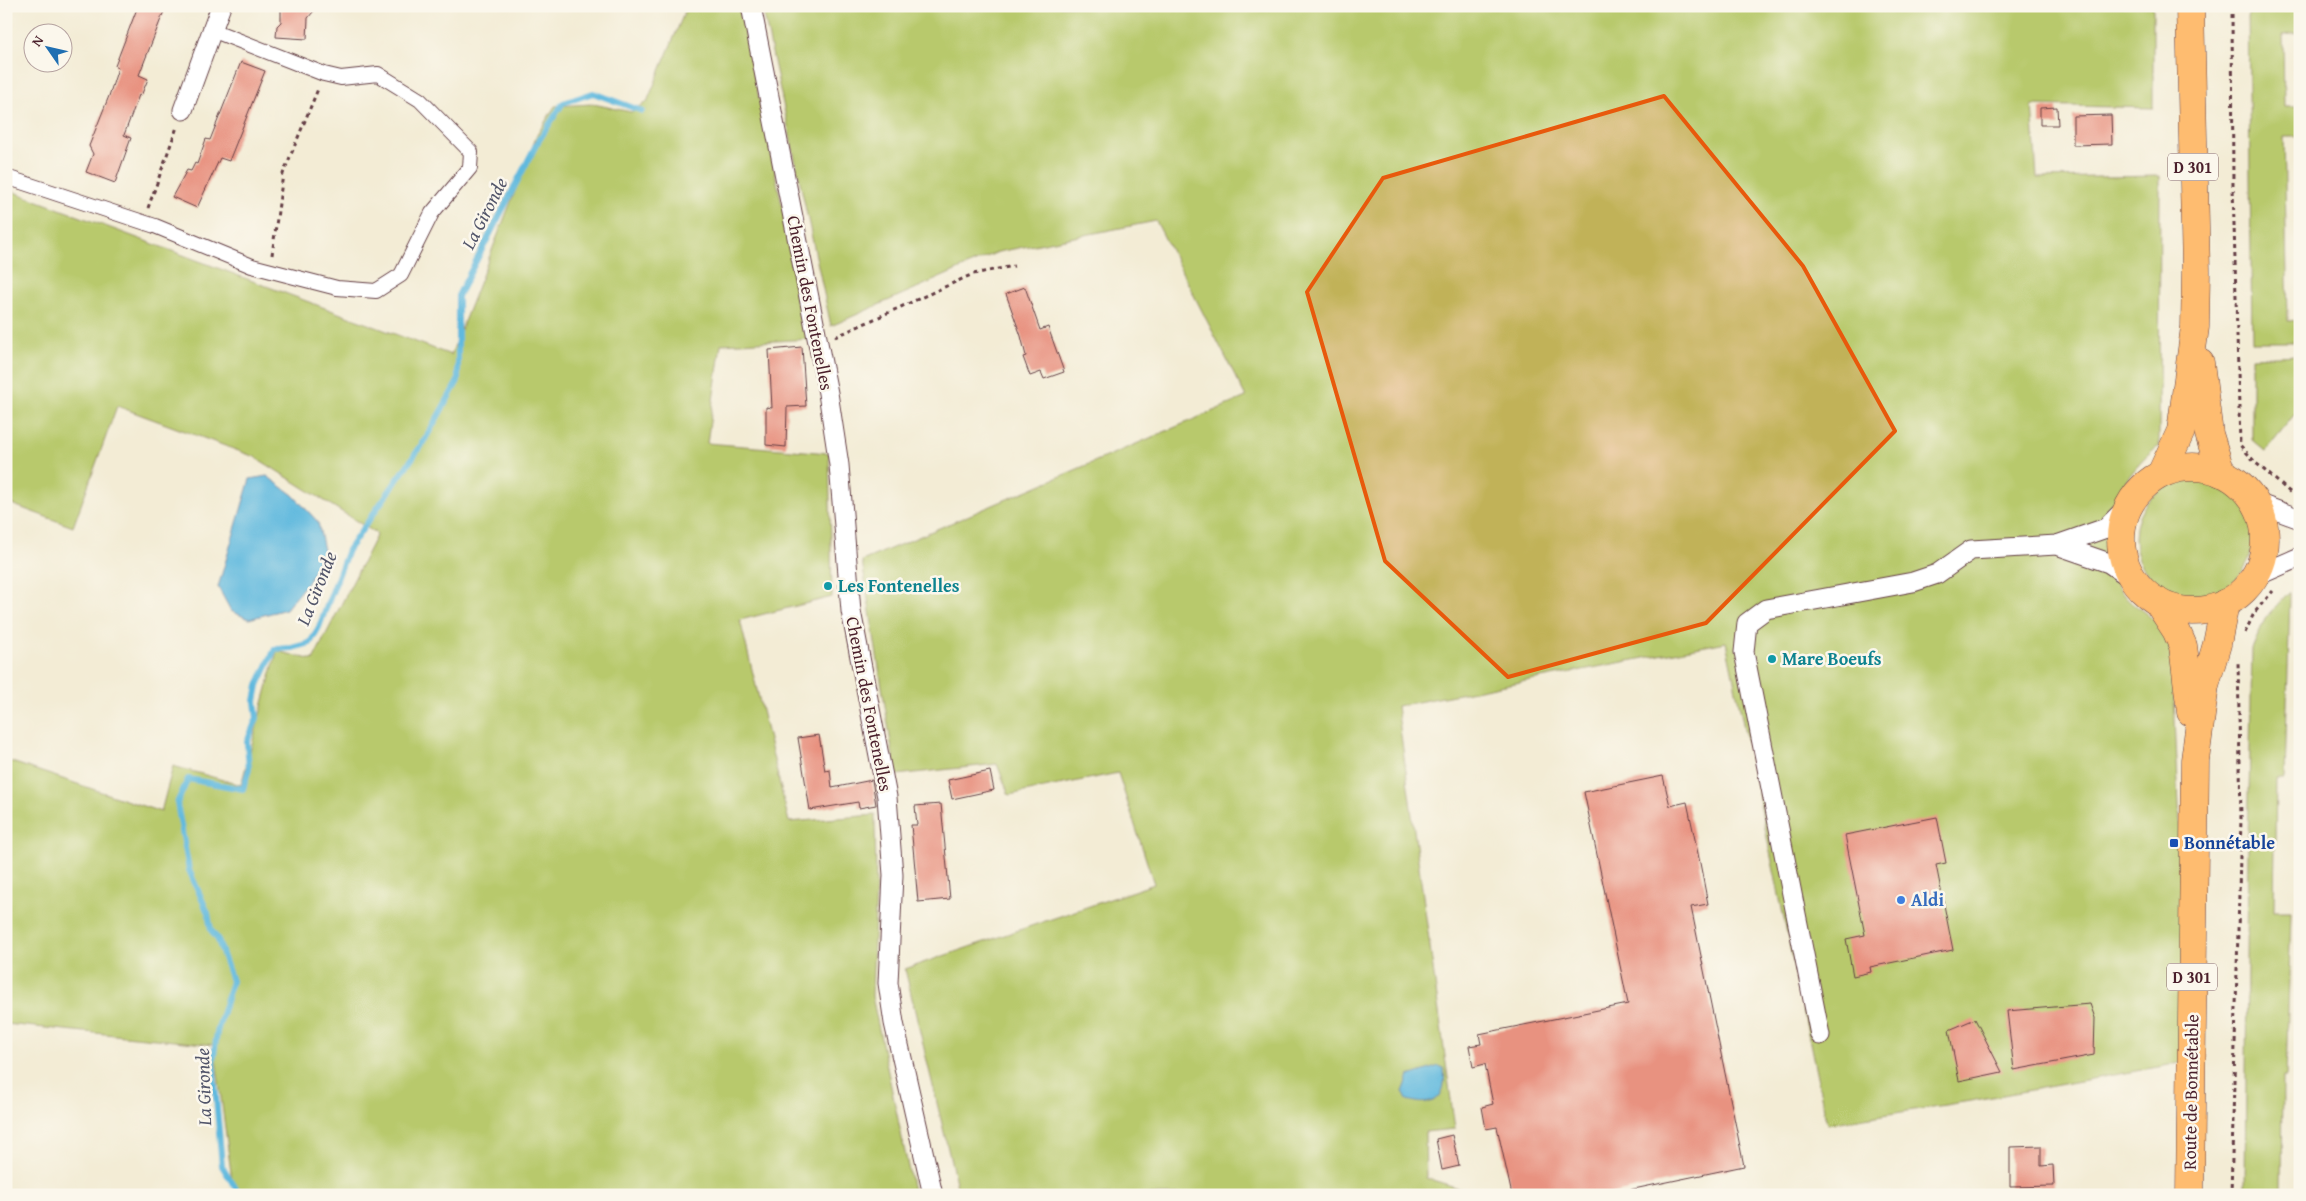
<svg xmlns="http://www.w3.org/2000/svg" width="2306" height="1201" viewBox="0 0 2306 1201" font-family="'Gentium Book Plus',serif">
	<rect width="100%" height="100%" fill="#fbf7ec"/>
	<filter id="ink" filterUnits="userSpaceOnUse"><feTurbulence type="fractalNoise" baseFrequency=".02" numOctaves="2"/><feDisplacementMap in="SourceGraphic" scale="10" xChannelSelector="R" yChannelSelector="G"/><feConvolveMatrix kernelMatrix="1 2 1 2 8 2 1 2 1" color-interpolation-filters="sRGB"/></filter>
	<filter id="wash" filterUnits="userSpaceOnUse"><feTurbulence type="fractalNoise" baseFrequency=".0096" numOctaves="4" result="noise"/><feDisplacementMap in="SourceGraphic" scale="20" xChannelSelector="R" yChannelSelector="G"/><feGaussianBlur stdDeviation="1.12" result="paint"/><feColorMatrix in="noise" values="0 0 0 0 0 0 0 0 0 0 0 0 0 0 0 0 0 1.4 0 .05"/><feComposite in="paint" operator="in"/></filter>
	<g filter="url(#wash)">
		<rect width="100%" height="100%" fill="#f3ecd5"/>
		<g fill="#b8c96c" stroke="#81744c">
			<path d="M687,6H739L811,339L721,344L707,443L829,453L832,597L740,620L789,822L875,815L876,886L872,996L914,1195H241L232,1180L214,1045L6,1024V760L161,812L173,766L241,785L277,651L313,660L377,534L255,457L117,406L73,527L6,502V189L451,355L537,135L555,106L593,104L631,112L647,102Z"/>
			<path d="M762,6H2153V108L2032,105L2037,178L2160,176L2159,446C2116,479 2088,539 2120,589C2131,607 2153,614 2163,631C2167,638 2169,648 2172,656L2191,1061L1970,1101L1827,1124L1726,642L1397,706L1455,1129L1425,1132L1426,1178L1465,1190V1195H959L905,969L1154,884L1118,773L1009,795L997,764L896,775L862,561L1246,397L1156,221L998,252L831,326Z"/>
			<path d="M2248,6H2300L2299,33L2283,35L2284,107H2298L2299,137H2284L2288,321L2300,320V342H2252Z"/>
			<path d="M2300,355V418L2294,415L2265,451L2252,440V357Z"/>
			<circle cx="2194" cy="538" r="59"/>
			<path d="M2290,592L2285,779H2276L2274,911H2291L2286,1077H2283L2282,1195H2245L2248,846L2252,649L2265,619Z"/>
		</g>
		<g fill="#61b9de" stroke="#566c84">
			<path d="M267,476L293,495L318,522L324,550L309,580L286,609L249,619L231,611L218,587L250,479Z"/>
			<path d="M1439,1066L1444,1068C1447,1098 1436,1108 1407,1100L1403,1092L1409,1076Z"/>
		</g>
		<g fill="none" stroke-linecap="round" stroke-linejoin="round">
			<path stroke="#61b9de" stroke-width="6" d="M240,1195L222,1166L213,1063L217,1032L232,981L218,940L211,930L208,913L189,870L177,803L188,779L243,789L249,769L247,742L257,718L255,701L258,685L275,649L292,648L310,643L319,627L348,550L423,443L458,381V296L536,145L563,103L593,93L642,111"/>
		</g>
		<g id="blocks">
			<g fill="#e89280">
				<path d="M138,6H166L139,75L148,79L141,96L139,95L124,135L131,138L115,183L86,172L93,154L89,146L109,96L118,68L115,66Z"/>
				<path d="M281,6H318L308,18L307,39L276,37L277,26L281,22Z"/>
				<path d="M241,62L265,71L229,161L220,158L197,208L172,197L187,170L191,171L195,163L197,164L206,139L210,140Z"/>
				<path d="M2057,107L2058,125H2040V108Z"/>
				<path d="M2111,115L2112,144L2073,145V116Z"/>
				<path d="M1025,287L1040,330L1048,327L1064,372L1044,379L1041,372L1030,376L1023,357L1026,356L1021,336L1006,294Z"/>
				<path d="M802,347L806,406L787,407L786,447L766,445V407L772,408L769,350Z"/>
				<path d="M819,735L825,771L830,770L832,788L872,780L876,805L859,808L858,802L810,810L798,738Z"/>
				<path d="M990,771L994,790L952,799L948,780Z"/>
				<path d="M1663,776L1670,806L1687,802L1700,863L1708,904L1691,907L1744,1166L1605,1195H1512L1497,1127L1486,1129L1482,1107L1493,1104L1485,1064L1473,1067L1469,1046L1481,1044L1479,1034L1628,1004L1584,792Z"/>
				<path d="M941,804L950,899L918,902L911,825H917L915,806Z"/>
				<path d="M1937,817L1946,863L1936,865L1953,950L1870,967L1871,972L1853,976L1846,939L1865,935L1845,835Z"/>
				<path d="M2090,1004L2095,1018L2094,1055L2014,1070L2007,1011Z"/>
				<path d="M1975,1019L2002,1072L1959,1081L1949,1030Z"/>
				<path d="M1452,1135L1459,1166L1442,1170L1436,1139Z"/>
				<path d="M2041,1146V1166L2053,1165L2054,1186L2010,1187V1147Z"/>
			</g>
		</g>
	</g>
	<g filter="url(#ink)">
		<use href="#blocks" fill-opacity="0" stroke="#633e44" stroke-width="1"/>
		<g fill="none" stroke-linecap="round" stroke-linejoin="round">
			<g stroke="#633e44" stroke-width="16">
				<path id="pedestrian" d="M6,177L155,226L252,266L337,288L376,291L401,275L432,213L470,168L471,152L420,100L378,74L341,78L324,74L212,30"/>
			</g>
			<g stroke="#633e44" stroke-width="21">
				<g id="minor">
					<path d="M751,6L828,393L839,465L851,611L887,797L893,875L888,983L894,1023L933,1195"/>
					<path d="M183,110L221,6"/>
					<path d="M2254,502L2300,519"/>
					<path d="M2057,545L2109,563L2135,581"/>
					<path d="M2254,577L2300,557"/>
					<path d="M1820,1035L1744,652L1747,623L1766,609L1913,582L1937,574L1971,550L2057,545L2106,528L2130,504"/>
				</g>
			</g>
			<g stroke="#633e44" stroke-width="29">
				<g id="primary">
					<path d="M2200,363L2209,434L2221,473"/>
					<circle cx="2193" cy="539" r="72"/>
					<path d="M2161,474L2181,431L2195,327L2196,271L2190,6"/>
					<path d="M2157,601L2176,630L2183,646L2191,712"/>
					<path d="M2190,1195L2195,760L2205,685L2217,644L2225,603"/>
				</g>
			</g>
			<g stroke="#633e44" stroke-width="3" stroke-dasharray="4 4" stroke-linecap="butt">
				<path d="M2232,6L2233,187L2240,445L2256,463L2292,494"/>
				<path d="M148,208L177,127"/>
				<path d="M272,255L283,174L318,89"/>
				<path d="M835,337L973,274L1014,266"/>
				<path d="M2245,633L2254,613L2273,591"/>
				<path d="M2231,1195L2241,818L2238,661"/>
			</g>
			<use href="#pedestrian" stroke="#fff" stroke-width="14"/>
			<use href="#minor" stroke="#fff" stroke-width="19"/>
			<use href="#primary" stroke="#febc70" stroke-width="28"/>
		</g>
	</g>
	<path fill="#e8590c" fill-opacity="0.2" stroke="#e8590c" stroke-width="4" stroke-linejoin="round" d="M1664,96L1803,266L1895,431L1706,623L1508,677L1385,561L1307,292L1383,178Z"/>
	<g fill="#0f9aa8" stroke="#fbf7ec" stroke-width="2">
		<circle cx="828" cy="586" r="5"/>
		<circle cx="1772" cy="659" r="5"/>
	</g>
	<rect fill="#1a4fb4" stroke="#fbf7ec" stroke-width="2" x="2169" y="838" width="10" height="10" rx="2.5"/>
	<circle fill="#3f7fe0" stroke="#fbf7ec" stroke-width="2" cx="1901" cy="900" r="5"/>
	<g text-anchor="middle" stroke-width="5" stroke-linejoin="round" paint-order="stroke">
		<g fill="#fbf7ec" stroke="#7f6065" stroke-width="1">
			<rect x="2168" y="153.5" width="50" height="27" rx="4"/>
			<rect x="2167" y="963.5" width="50" height="27" rx="4"/>
		</g>
		<g font-size="16" font-weight="bold" fill="#4a1f2b">
			<text x="2193" y="173">D 301</text>
			<text x="2192" y="983">D 301</text>
		</g>
		<g font-size="18" fill="#4a1f2b" stroke="#fbf7ec">
			<text transform="translate(810 303) rotate(79)" y="6">Chemin des Fontenelles</text>
			<text transform="translate(869 704) rotate(79)" y="6">Chemin des Fontenelles</text>
			<text transform="translate(2191 1092) rotate(-89)" y="6">Route de Bonnétable</text>
		</g>
		<g font-size="18" font-weight="bold" fill="#0d838f" stroke="#fbf7ec" text-anchor="start">
			<text x="838" y="592">Les Fontenelles</text>
			<text x="1782" y="665">Mare Boeufs</text>
		</g>
		<g font-size="18" font-weight="bold" fill="#164399" stroke="#fbf7ec" text-anchor="start">
			<text x="2184" y="849">Bonnétable</text>
		</g>
		<g font-size="18" font-weight="bold" fill="#366cbe" stroke="#fbf7ec" text-anchor="start">
			<text x="1911" y="906">Aldi</text>
		</g>
		<g font-size="19" font-style="italic" fill="#52556a" stroke="#fbf7ec">
			<text transform="translate(484 213) rotate(-63)" y="7">La Gironde</text>
			<text transform="translate(316 588) rotate(-68)" y="7">La Gironde</text>
			<text transform="translate(203 1087) rotate(-92)" y="7">La Gironde</text>
		</g>
	</g>
	<rect width="2306" height="1201" fill="none" stroke="#fbf7ec" stroke-width="25"/>
	<g transform="translate(48 48) rotate(304)"><circle r="24" fill="#fbf7ec" stroke="#b4a19f"/>
	<path d="M0-4L9 19L0 12L-9 19Z" fill="#1f6fb2"/>
	<text y="-8" font-size="14" font-weight="bold" text-anchor="middle" fill="#4a1f2b">N</text>
	</g>
</svg>
